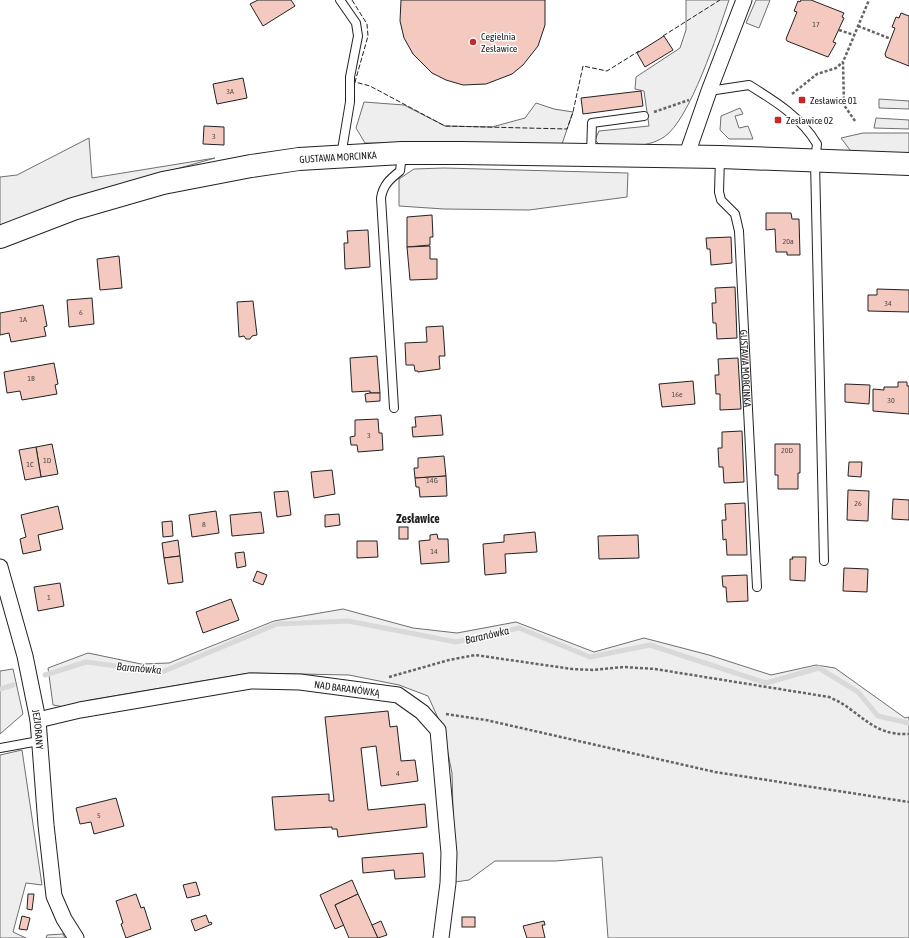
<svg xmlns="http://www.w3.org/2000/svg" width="909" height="938" viewBox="0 0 909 938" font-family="'Asap Condensed',sans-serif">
	<rect width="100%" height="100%" fill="#fff"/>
	<g fill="#eee" stroke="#6f6f6f">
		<path d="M686,0H729C718,32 690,120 664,137C646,149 621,146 601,146L595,140L599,131L649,126L644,91L635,89L636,77L680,48L686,30Z"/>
		<path d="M364,102L404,105L445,126L492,127L525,118L536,103L554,109L573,112L562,144L365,143L356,128Z"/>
		<path d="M740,108L743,114L735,116L739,128L748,126L753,139H729L720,130L721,116Z"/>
		<path d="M863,133H909V156L853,154L841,138Z"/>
		<path d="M89,138L92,178L215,158L92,193L0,225V177L17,175Z"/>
		<path d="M444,168L628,173L627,197L529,210L444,209L399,206V179L414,169Z"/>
		<path d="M343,609L413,628L457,633L516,622L594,652L644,638L709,655L771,675L816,665L835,668L905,718L909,717V938H608L602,857L555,861H495L469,880L455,882L452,773L443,729L428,696L399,685L349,675L250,673L90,700L65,707L53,705L48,668L88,653L141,664L169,663L274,621Z"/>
		<path d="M13,669L23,714L0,734V671Z"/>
		<path d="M22,750L42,885L26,883L13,932L26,938H0V755Z"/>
		<path d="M63,934L65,938H46L47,935Z"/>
	</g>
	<g fill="#ededed" stroke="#6f6f6f">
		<path d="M756,0H770L759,28L746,23Z"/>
		<path d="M879,99L909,101V109L879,108Z"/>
		<path d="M876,118L909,120V129L874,128Z"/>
	</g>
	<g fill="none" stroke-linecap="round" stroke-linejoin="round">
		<g stroke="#d9d9d9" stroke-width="5">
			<path d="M45,675L86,662L162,672L277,624L348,621L456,642L519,628L590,657L650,645L766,683L819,668L858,692L878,716L909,723"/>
			<path d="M0,689L13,685"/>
		</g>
	</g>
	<g fill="#f3c9c0" stroke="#222">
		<path d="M258,0H291L295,6L263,26L250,4Z"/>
		<path d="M401,0H545V25L538,46L523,65L512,74L486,84L463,85L446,80L432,73L413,54L404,38L400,21Z"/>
		<path d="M801,0H811L844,13L842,17L844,18L833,42L836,43L828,57L787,41L786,39L797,12L794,11L798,1L800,2Z"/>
		<path d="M901,13L909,16V66L886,57L885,54L895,28L892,27L896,17L899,18Z"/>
		<path d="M664,36L673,50L645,67L637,53Z"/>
		<path d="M243,78L247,98L217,104L213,84Z"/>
		<path d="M641,91L643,106L583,114L581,98Z"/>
		<path d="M204,126L224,127V145L203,144Z"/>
		<path d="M766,213H791L792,219H799L800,255H787V252H776L775,229L766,230Z"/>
		<path d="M432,215L433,237H430V245L407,247V217Z"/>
		<path d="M368,230L370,267L345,269L344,243H348L347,231Z"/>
		<path d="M731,237L732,263L711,265L710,249H707L706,238Z"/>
		<path d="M430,246V259H437V279L410,280L407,247Z"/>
		<path d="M119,256L122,288L100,290L97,259Z"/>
		<path d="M735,287L737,338L717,339L716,323H713L712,303H716L715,288Z"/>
		<path d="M877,289L909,290V312L868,311V295H877Z"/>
		<path d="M92,298L94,324L69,327L67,300Z"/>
		<path d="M253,301L257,335L252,336L250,339H246L244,336L239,337L237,302Z"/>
		<path d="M43,305L47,326L44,327L46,336L11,342L9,333L0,335V313Z"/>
		<path d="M443,326L445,356H439L440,369L418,372V371H415L414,365H406L405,343L427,342L426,327Z"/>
		<path d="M377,356L380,393H370V391L352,392L350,358Z"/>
		<path d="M738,358L741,409L720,410V394H716L715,375H719L718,359Z"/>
		<path d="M54,363L58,384L55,385L57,394L22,400L20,391L7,393L4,372Z"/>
		<path d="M693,381L695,404L662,407L659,384Z"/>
		<path d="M898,382H907V386H909V414L873,411V389L884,390V387H898Z"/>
		<path d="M845,384L870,385L869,404L845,402Z"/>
		<path d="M370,393H380V401L366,402L365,394Z"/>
		<path d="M441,415L443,435L413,437L412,427H416L415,417Z"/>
		<path d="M378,419L379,433H382L383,450L358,452L357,445H351L350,437L355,436V420Z"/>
		<path d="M742,431L744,482L724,483L723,467H719L718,448H722V432Z"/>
		<path d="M52,444L58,474L41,477L36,447Z"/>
		<path d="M775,444H800V473H798V489H778V475H775Z"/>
		<path d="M36,447L41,477L25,480L19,450Z"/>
		<path d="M444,456L446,476L415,478L414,468H418V458Z"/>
		<path d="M849,462H862L861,477L848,476Z"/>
		<path d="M332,470L335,494L314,498L311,472Z"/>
		<path d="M446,476L447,496L420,497L419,487H416L415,478Z"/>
		<path d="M848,490L869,491L868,521L847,520Z"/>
		<path d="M288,491L291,515L277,517L274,492Z"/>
		<path d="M893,499L909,500V520L892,519Z"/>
		<path d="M745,503L747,555H727L726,539L723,540L722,520H726L725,504Z"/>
		<path d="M58,506L63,529L38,535L41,550L23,554L20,539L26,537L21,515Z"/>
		<path d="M216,511L219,533L192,537L189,515Z"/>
		<path d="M261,512L264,533L232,536L230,515Z"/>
		<path d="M339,514L340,525L325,527V515Z"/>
		<path d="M172,521L173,536L163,537L162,522Z"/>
		<rect x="399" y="527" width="9" height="12"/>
		<path d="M535,532L537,552L505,554L506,573L485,575L483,544L504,542V535Z"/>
		<path d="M437,534L438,539H448L449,562L421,564L419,541L430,540V535Z"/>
		<path d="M638,535L639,558L599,559L598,536Z"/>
		<path d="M178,540L180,556L164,558L162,543Z"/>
		<path d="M357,541H377L378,557L357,558Z"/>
		<path d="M244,552L246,566L237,568L235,553Z"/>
		<path d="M180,556L183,582L168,584L164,558Z"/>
		<path d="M792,557H806L805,581L790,580V559H793Z"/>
		<path d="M844,568L868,569L867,592L843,591Z"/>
		<path d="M257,571L267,575L263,585L253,581Z"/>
		<path d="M747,575L748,601L727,602L726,587H723L722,576Z"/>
		<path d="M60,583L64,606L38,611L34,587Z"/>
		<path d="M231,599L239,620L203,633L196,612Z"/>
		<path d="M388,711L390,727L397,726L401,761L415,760L418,781L381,786L376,746L361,748L368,810L425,804L427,827L338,837L337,829H332V827L275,830L272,797L329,794V801H334L325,717Z"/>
		<path d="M116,798L124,826L94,834L91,822L80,824L76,808Z"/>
		<path d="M423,853L425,877L395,879L394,870L363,873L362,858Z"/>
		<path d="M352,880L358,894L335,905L344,925L335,929L320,895Z"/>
		<path d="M196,882L200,895L187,898L183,885Z"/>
		<path d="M28,894H34L32,910L27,909Z"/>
		<path d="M136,894L141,908L144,907L151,929L126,938L121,924L123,923L116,901Z"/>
		<path d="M358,894L372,925L378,938H349L335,905Z"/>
		<path d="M206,915L209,923L211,922L212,924L195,931L191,920Z"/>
		<path d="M22,916L30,918L27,930L19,929Z"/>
		<rect x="462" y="917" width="13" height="10"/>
		<path d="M381,921L387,935L378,938L372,925Z"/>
		<path d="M544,921L545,925H542L545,938H527L523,926Z"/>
	</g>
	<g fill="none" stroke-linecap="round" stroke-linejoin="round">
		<g stroke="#222" stroke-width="10">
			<g id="lane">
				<path d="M340,0L356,23L358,36L350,77V102L341,156"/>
				<path d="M709,91L749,85C775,101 801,117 817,144L815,162L824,561"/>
				<path d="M591,154L592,123L644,116"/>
				<path id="s1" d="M720,158L719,192L721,200L735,214L739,231L757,587"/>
				<path d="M394,408L381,198C383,185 390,179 400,171L402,154"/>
				<path d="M0,748L39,741"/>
			</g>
		</g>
		<g stroke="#222" stroke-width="17">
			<g id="street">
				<path d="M686,157L709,91L744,0"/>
				<path id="s2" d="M0,567L25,656L38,720L46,825L54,896L64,919L76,938"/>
				<path id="s3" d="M38,720L80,710L250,681L300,682L398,695L422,712L438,730L449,853L448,883L441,938"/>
			</g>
		</g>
		<g stroke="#222" stroke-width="24">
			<g id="secondary">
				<path id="s4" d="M0,237L73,209L163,183L251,166L299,159L402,153H462L720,157L909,164"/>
			</g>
		</g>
		<g stroke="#646464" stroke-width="2.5" stroke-dasharray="3 2" stroke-linecap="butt">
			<path d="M858,26L891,39"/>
			<path d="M839,30L854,35"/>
			<path d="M792,94L817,74L836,68L843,62"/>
			<path d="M654,112L689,100"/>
			<path d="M855,121L844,105L843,62L869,0"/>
			<path d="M389,677L449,660L475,655L572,669L593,670L624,667L655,669L829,697C861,710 870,736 909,734"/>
			<path d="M446,714L486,720L715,772L909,802"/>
		</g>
		<use href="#lane" stroke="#fff" stroke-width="8"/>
		<use href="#street" stroke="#fff" stroke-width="15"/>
		<use href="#secondary" stroke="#fff" stroke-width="22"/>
		<g stroke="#222" stroke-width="1" stroke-dasharray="5 2" stroke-linecap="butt">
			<path d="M352,0L367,24L368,36L355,82L370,86L445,126L567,129L573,112L583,66L607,71L639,51"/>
			<path d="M663,36L720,0"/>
		</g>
	</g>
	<g fill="#c62828" stroke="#fff" stroke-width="1.5">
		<circle cx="473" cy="42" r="4"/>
		<rect x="798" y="96" width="8" height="8" rx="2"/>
		<rect x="774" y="116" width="8" height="8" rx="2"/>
	</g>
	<g text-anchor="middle" stroke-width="3" stroke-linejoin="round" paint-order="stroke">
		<g font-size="8" fill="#564c4a">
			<text x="816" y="27">17</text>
			<text x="230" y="94">3A</text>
			<text x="214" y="139">3</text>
			<text x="788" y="244">20a</text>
			<text x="888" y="306">34</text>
			<text x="81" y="315">6</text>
			<text x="23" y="322">1A</text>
			<text x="31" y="381">1B</text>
			<text x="677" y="397">16e</text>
			<text x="891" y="403">30</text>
			<text x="369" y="438">3</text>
			<text x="787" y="453">20D</text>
			<text x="47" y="463">1D</text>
			<text x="30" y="467">1C</text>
			<text x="432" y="483">14G</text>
			<text x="858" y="506">26</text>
			<text x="204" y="527">8</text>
			<text x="434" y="554">14</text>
			<text x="49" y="600">1</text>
			<text x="398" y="776">4</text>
			<text x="99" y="818">5</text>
		</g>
		<g font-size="10" fill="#222" stroke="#fff" text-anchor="start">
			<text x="481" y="40">Cegielnia<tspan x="481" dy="12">Zesławice</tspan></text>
			<text x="810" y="104">Zesławice 01</text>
			<text x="786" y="124">Zesławice 02</text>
		</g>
		<g font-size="10" fill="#222" stroke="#fff">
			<text dy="4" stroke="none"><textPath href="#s4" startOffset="349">GUSTAWA MORCINKA</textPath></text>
			<text dy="4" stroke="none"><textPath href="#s1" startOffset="217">GUSTAWA MORCINKA</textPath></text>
			<text dy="4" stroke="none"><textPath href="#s3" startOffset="313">NAD BARANÓWKĄ</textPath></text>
			<text dy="4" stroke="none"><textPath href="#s2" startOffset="167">JEZIORANY</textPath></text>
		</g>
		<g font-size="11" font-style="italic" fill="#222" stroke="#fff">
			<text transform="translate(487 635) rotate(-13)" y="4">Baranówka</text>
			<text transform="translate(139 668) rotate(5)" y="4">Baranówka</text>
		</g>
		<g font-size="12" font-weight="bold" fill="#222" stroke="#fff">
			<text x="418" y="523">Zesławice</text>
		</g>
	</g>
</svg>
